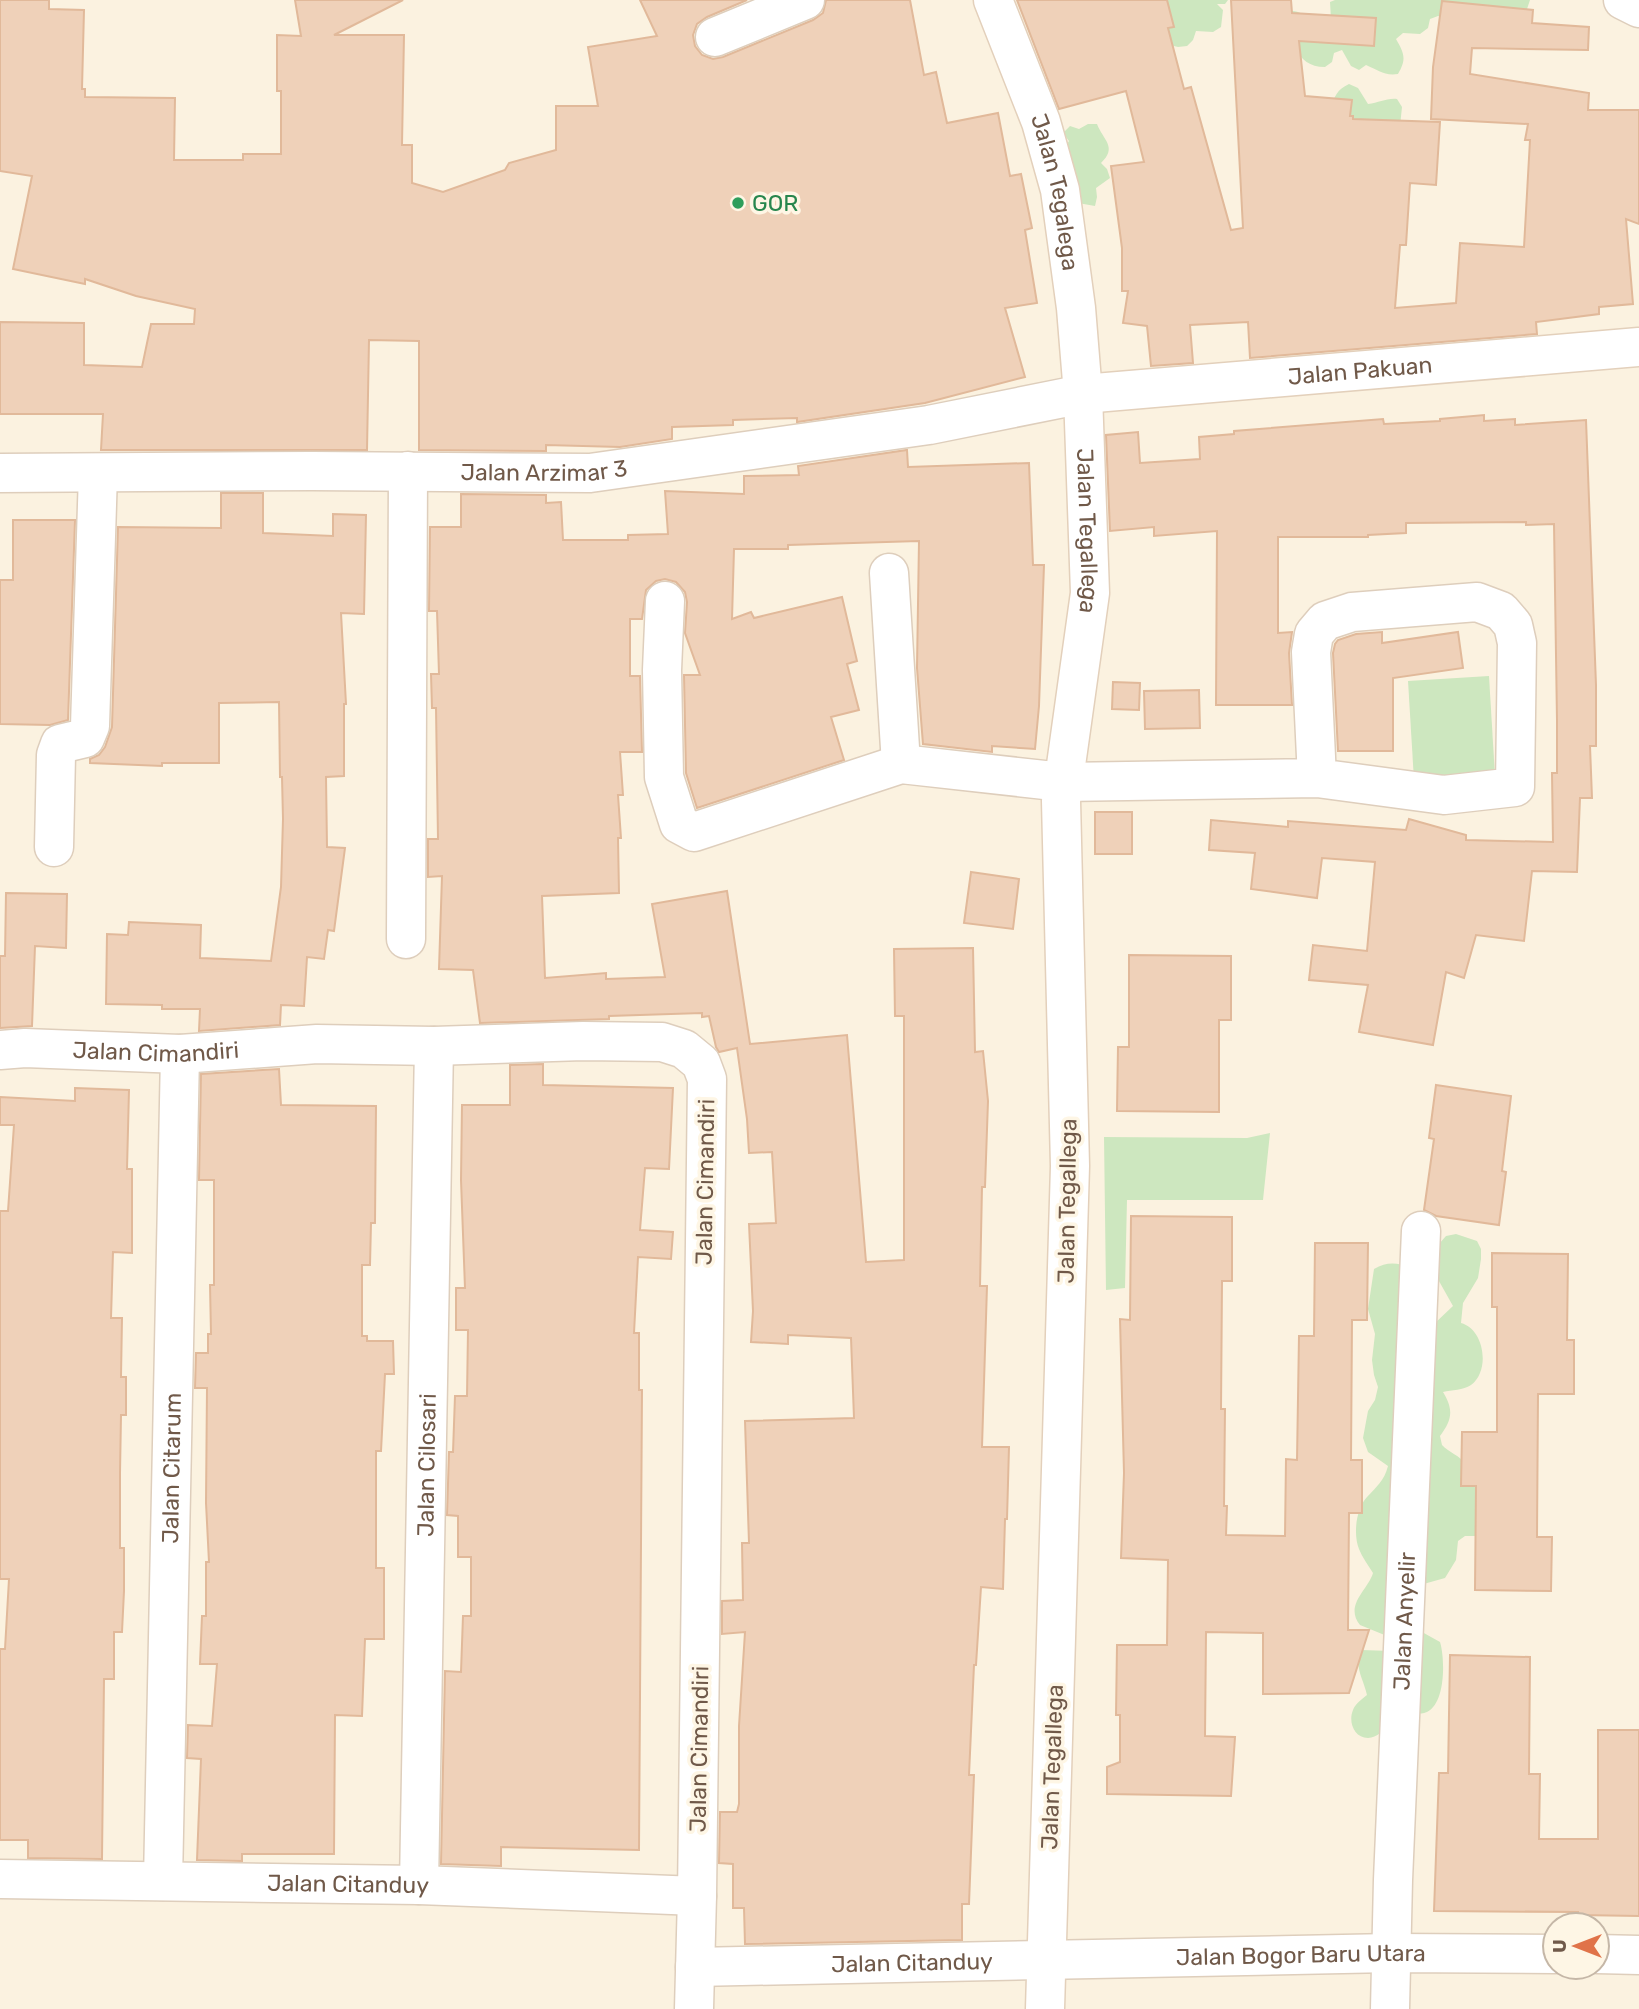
<svg xmlns="http://www.w3.org/2000/svg" width="1639" height="2009" viewBox="0 0 1639 2009" font-family="Rubik,sans-serif">
	<rect width="100%" height="100%" fill="#fbf2e0"/>
	<g fill="#cde7bf">
		<path d="M1144,0H1228L1225,4H1217L1223,10L1221,27L1213,32L1196,31L1193,40L1187,46L1178,47L1170,45Z"/>
		<path d="M1335,0H1530L1527,9L1519,15L1453,19L1438,16L1430,19L1428,28L1420,34L1403,33L1396,39C1404,53 1407,59 1398,74C1384,76 1378,70 1366,65L1359,70L1351,66L1342,50L1334,53L1332,62L1325,67C1294,67 1292,37 1283,12C1301,9 1298,14 1312,19C1317,20 1325,19 1331,19L1330,2Z"/>
		<path d="M1349,84L1358,88L1368,104C1379,103 1386,98 1397,99L1402,107L1400,126L1286,121L1331,109C1334,96 1337,90 1349,84Z"/>
		<path d="M1088,124H1097C1103,140 1118,147 1101,163L1107,169L1110,178L1096,188L1097,197L1095,206L1078,203L1074,195L1076,177L1073,175V164L1067,158L1064,149L1069,141L1063,133L1070,126L1079,129Z"/>
		<path d="M1489,676L1495,776L1414,780L1408,681Z"/>
		<path d="M1270,1133L1263,1200H1127L1125,1288L1106,1290L1104,1137L1247,1138Z"/>
		<path d="M1456,1234L1477,1241L1481,1249V1259L1478,1278L1463,1303L1461,1323C1484,1329 1491,1370 1471,1385C1463,1390 1452,1390 1443,1392C1454,1410 1452,1420 1440,1436L1442,1445C1448,1452 1461,1456 1465,1464C1473,1477 1468,1484 1483,1495L1477,1536H1465L1458,1541L1456,1560L1445,1578L1420,1585V1593L1425,1601L1422,1632L1440,1642C1445,1658 1446,1703 1427,1712C1423,1714 1420,1713 1416,1714C1408,1716 1399,1722 1392,1725C1384,1729 1377,1738 1368,1738C1354,1738 1348,1722 1353,1710C1355,1704 1362,1699 1367,1695C1363,1677 1354,1668 1361,1650L1391,1651L1387,1636L1360,1625C1344,1605 1368,1590 1373,1573C1368,1565 1362,1557 1359,1549C1353,1534 1356,1509 1367,1497C1377,1486 1384,1481 1388,1466L1368,1452L1363,1438L1368,1411L1375,1400L1378,1387L1374,1375L1372,1360L1375,1334L1368,1309L1374,1269C1387,1262 1396,1262 1411,1268L1433,1325L1453,1306L1435,1274L1439,1244L1446,1236Z"/>
	</g>
	<g fill="#efd1b9" stroke="#e1b99a" stroke-width="2">
		<path d="M0,0H49V9L84,10L82,89H85V97L175,98L174,160H243V154H281V91H277V35L301,36L295,0H403L334,35H404L402,145H412V183L443,192L505,170L509,163L556,150V106H598L588,47L657,36L640,0H747L707,17L697,24L693,35L695,46L702,55L713,59L723,57L813,20L823,13L826,0H910L924,75L936,72L947,123L998,113L1010,176L1021,174L1032,228L1025,230L1037,303L1005,308L1025,377L925,403L797,422V418L733,420V425L672,427V439L620,447L546,445V451L419,450V341L369,340L367,450H101L103,414H0V322L84,323V365L142,367L151,324H194L195,309L136,296L85,279V284L13,269L32,176L0,171Z"/>
		<path d="M1017,0H1167L1174,27L1168,28L1184,89L1191,87L1231,230L1243,228L1231,0H1291L1292,13L1376,18L1374,46L1299,41L1305,96L1352,100L1350,116H1353V119L1440,122L1436,185L1410,183L1406,245H1400L1395,308L1456,303L1460,243L1524,247L1530,140H1525L1528,124L1431,119L1433,67L1442,1L1533,10L1532,23L1589,27L1588,50L1472,48L1470,74L1589,93L1588,110H1639V224L1626,219L1633,304L1599,307V314L1536,322L1537,334L1250,358L1248,322L1190,325L1193,363L1151,366L1147,326L1123,323L1128,291H1122V248L1111,166L1144,162L1126,91L1059,109Z"/>
		<path d="M1484,415V421L1515,419V425L1586,420L1596,685V746H1590L1592,798H1580L1577,872L1532,871L1524,941L1476,935L1464,978L1446,972L1433,1045L1359,1032L1368,985L1309,980L1313,945L1367,951L1375,862L1322,858L1317,898L1251,889L1255,853L1209,850L1211,820L1288,827V821L1406,830L1409,819L1466,835V840L1553,842L1552,773H1557V721L1554,524L1526,525V522L1406,523V533L1368,535V537H1278V633L1292,632L1289,653L1292,705H1216L1217,531L1154,536V527L1110,531L1106,435L1138,432L1140,463L1200,459L1199,437L1234,434V431L1383,419L1384,424L1440,421V419Z"/>
		<path d="M907,450L908,467L1029,463L1033,565H1044L1039,706L1035,749L992,746V752L923,744L917,668L919,541L788,545V549H734L732,619L751,612L754,618L842,597L857,661L847,664L859,710L831,717L844,760L697,808L686,773L684,675H700L685,633L687,602L685,592L676,582L665,579L656,581L646,590L642,619H630V676H640L642,752H620L623,795H618L621,838H618L619,893L542,896L545,978L606,973V979L665,977L652,904L727,891L750,1044L847,1035L866,1262L904,1260V1016H895L894,949L973,948L975,1052L983,1051L988,1101L985,1187H982L980,1286H987L982,1447H1009L1007,1519H1005L1003,1589L981,1587L976,1665H974L969,1775H974L969,1904H962V1940L745,1944L744,1908H733V1864L719,1863L720,1812H737L739,1804V1726L745,1632L722,1634V1601L743,1600L742,1543H749L745,1421L854,1418L851,1338L788,1335V1344L751,1342L753,1311L749,1224L776,1223L772,1152L749,1153L747,1119L737,1048L719,1052L716,1047L709,1016L702,1017V1013L609,1016V1019L480,1023L473,970L439,969L442,876L428,877V839H438L436,708H432L431,674H439L437,611H429L430,527H461V494L546,495V503L561,502L563,540H628V535L668,534L665,491L744,494V476L799,475L798,466Z"/>
		<path d="M221,493H263V533L333,536V514L366,515L364,614L341,613L346,704H344V776L326,777L327,847L345,848L334,931L328,930L324,959L307,957L304,1006L281,1005L280,1025L199,1031L200,1009H162V1005L106,1004L107,934L128,935L129,922L201,925L200,958L271,961L281,887L283,819L282,777H280L279,702L219,703V763H162V766L90,763V759L99,755L105,747L112,727L118,527L221,528Z"/>
		<path d="M13,520H75L68,720L50,725L0,724V580H13Z"/>
		<path d="M1382,632V643L1458,632L1463,668L1393,678V751H1338L1333,653L1335,644L1338,640L1356,634Z"/>
		<path d="M1113,682L1140,683L1139,710L1112,709Z"/>
		<path d="M1199,690L1200,728L1145,729L1144,691Z"/>
		<rect x="1095" y="812" width="37" height="42"/>
		<path d="M971,872L1019,879L1013,929L964,923Z"/>
		<path d="M6,893L67,894L66,948L35,946L32,1026L0,1028V956H5Z"/>
		<path d="M1129,955L1231,956V1020H1219V1112L1117,1111L1118,1047H1129Z"/>
		<path d="M543,1064V1085L673,1088L669,1169L645,1168L640,1230L673,1232L671,1259L638,1257L634,1333H639V1390H642L639,1850L501,1847V1866L441,1864L445,1671L461,1672L463,1616H471V1557H458V1516L447,1515L449,1452H453L455,1396H467L468,1330H456V1288H465L461,1180L462,1105H510V1065Z"/>
		<path d="M279,1069L281,1105L376,1106L375,1223H371L370,1265H362V1336H367V1341H393L394,1374H385L381,1451H376V1568H384V1639H365L362,1716L335,1715L334,1854H242V1861L197,1860L201,1759L187,1758L188,1725L212,1726L217,1664H200L202,1616H206V1562H209L206,1503L207,1388H195L196,1353H208V1334H211L210,1285H214V1180H199L201,1074Z"/>
		<path d="M1436,1085L1511,1096L1502,1171L1506,1172L1499,1225L1436,1216L1424,1210L1434,1139L1429,1138Z"/>
		<path d="M75,1088L129,1090L127,1169H132V1253L113,1252L111,1318H122L121,1377H126V1415H121L120,1473V1548H124V1591L122,1632H114V1679H104L102,1859L28,1858V1840H0V1649H5L9,1579H0V1211H8L14,1125H0V1097L75,1101Z"/>
		<path d="M1131,1216L1232,1217V1281H1222L1221,1409H1225L1224,1506H1227L1226,1535L1285,1536L1286,1459L1297,1460L1299,1336H1314L1315,1243H1368L1367,1320H1352L1351,1460H1362V1513H1349L1348,1630H1369L1349,1693L1263,1694V1633L1206,1632L1205,1736L1235,1737L1231,1796L1107,1794V1767L1120,1762V1715H1116L1117,1645H1167L1168,1560L1121,1558L1124,1473L1120,1319L1130,1320Z"/>
		<path d="M1492,1253L1568,1254L1567,1340H1574V1394H1538L1537,1537H1552L1551,1591L1475,1590L1476,1486H1461L1462,1432H1497V1307H1492Z"/>
		<path d="M1450,1655L1530,1657L1529,1774H1540L1539,1839H1598V1730H1639V1916L1578,1915V1912L1434,1911L1439,1773H1448Z"/>
	</g>
	<g fill="none" stroke-linecap="round" stroke-linejoin="round">
		<g stroke="#decebc" stroke-width="41">
			<g id="street">
				<path d="M1623,0L1639,8"/>
				<path d="M715,37L805,0"/>
				<path id="s1" d="M0,473L312,471L590,473L929,425L1083,394"/>
				<path d="M889,573L901,764"/>
				<path d="M665,601L662,670L664,777L679,824L694,832L901,764L1063,782L1317,778L1444,795L1515,787L1517,643L1513,625L1501,611L1477,602L1352,612L1325,621L1314,634L1311,652L1317,778"/>
				<path d="M54,847L56,755L60,744L85,738L90,726L98,473"/>
				<path d="M406,939L408,471"/>
				<path id="s2" d="M0,1050L25,1048L180,1054L317,1044L434,1046L583,1041L662,1042L684,1049L701,1063L707,1079L697,1896L694,2009"/>
				<path id="s3" d="M0,1879L419,1885L697,1896"/>
				<path id="s4" d="M163,1881L180,1054"/>
				<path id="s5" d="M419,1885L434,1046"/>
				<path d="M1597,1954L1639,1955"/>
				<path id="s6" d="M695,1967L1391,1953L1555,1954"/>
				<path id="s7" d="M1390,2009L1393,1880L1421,1231"/>
			</g>
		</g>
		<g stroke="#e3d0bb" stroke-width="41">
			<g id="secondary">
				<path id="s8" d="M993,0L1041,122L1060,190L1076,308L1083,394L1090,593L1061,801L1070,1166L1045,2009"/>
				<path id="s9" d="M1083,394L1639,347"/>
			</g>
		</g>
		<use href="#street" stroke="#fff" stroke-width="38"/>
		<use href="#secondary" stroke="#fff" stroke-width="38"/>
	</g>
	<circle fill="#2e9e5b" stroke="#fef6e5" stroke-width="2.5" cx="738" cy="203" r="7"/>
	<g text-anchor="middle" stroke-width="7" stroke-linejoin="round" paint-order="stroke">
		<g font-size="23" fill="#705949" stroke="#fef6e5">
			<text dy="8" stroke="none"><textPath href="#s8" startOffset="203">Jalan Tegalega</textPath></text>
			<text dy="8" stroke="none"><textPath href="#s9" startOffset="278">Jalan Pakuan</textPath></text>
			<text dy="8" stroke="none"><textPath href="#s1" startOffset="544">Jalan Arzimar 3</textPath></text>
			<text dy="8" stroke="none"><textPath href="#s8" startOffset="544">Jalan Tegallega</textPath></text>
			<text dy="8" stroke="none"><textPath href="#s2" startOffset="156">Jalan Cimandiri</textPath></text>
			<text transform="translate(705 1182) rotate(-89)" y="8">Jalan Cimandiri</text>
			<text transform="translate(1067 1201) rotate(-89)" y="8">Jalan Tegallega</text>
			<text dy="8" stroke="none"><textPath href="#s5" startOffset="420">Jalan Cilosari</textPath></text>
			<text dy="8" stroke="none"><textPath href="#s4" startOffset="413">Jalan Citarum</textPath></text>
			<text dy="8" stroke="none"><textPath href="#s7" startOffset="388">Jalan Anyelir</textPath></text>
			<text transform="translate(699 1749) rotate(-89)" y="8">Jalan Cimandiri</text>
			<text transform="translate(1052 1767) rotate(-88)" y="8">Jalan Tegallega</text>
			<text dy="8" stroke="none"><textPath href="#s3" startOffset="348">Jalan Citanduy</textPath></text>
			<text dy="8" stroke="none"><textPath href="#s6" startOffset="606">Jalan Bogor Baru Utara</textPath></text>
			<text dy="8" stroke="none"><textPath href="#s6" startOffset="217">Jalan Citanduy</textPath></text>
		</g>
		<g font-size="23" fill="#27864d" stroke="#fef6e5" text-anchor="start">
			<text x="752" y="211">GOR</text>
		</g>
	</g>
	<g transform="translate(1576 1946) rotate(270)"><circle r="33" fill="#fef6e5" stroke="#c5b7a7" stroke-width="2"/>
	<path d="M0-5L12 26L0 18L-12 26Z" fill="#e07349"/>
	<text y="-10" font-size="19" font-weight="bold" text-anchor="middle" fill="#705949">U</text>
	</g>
</svg>
